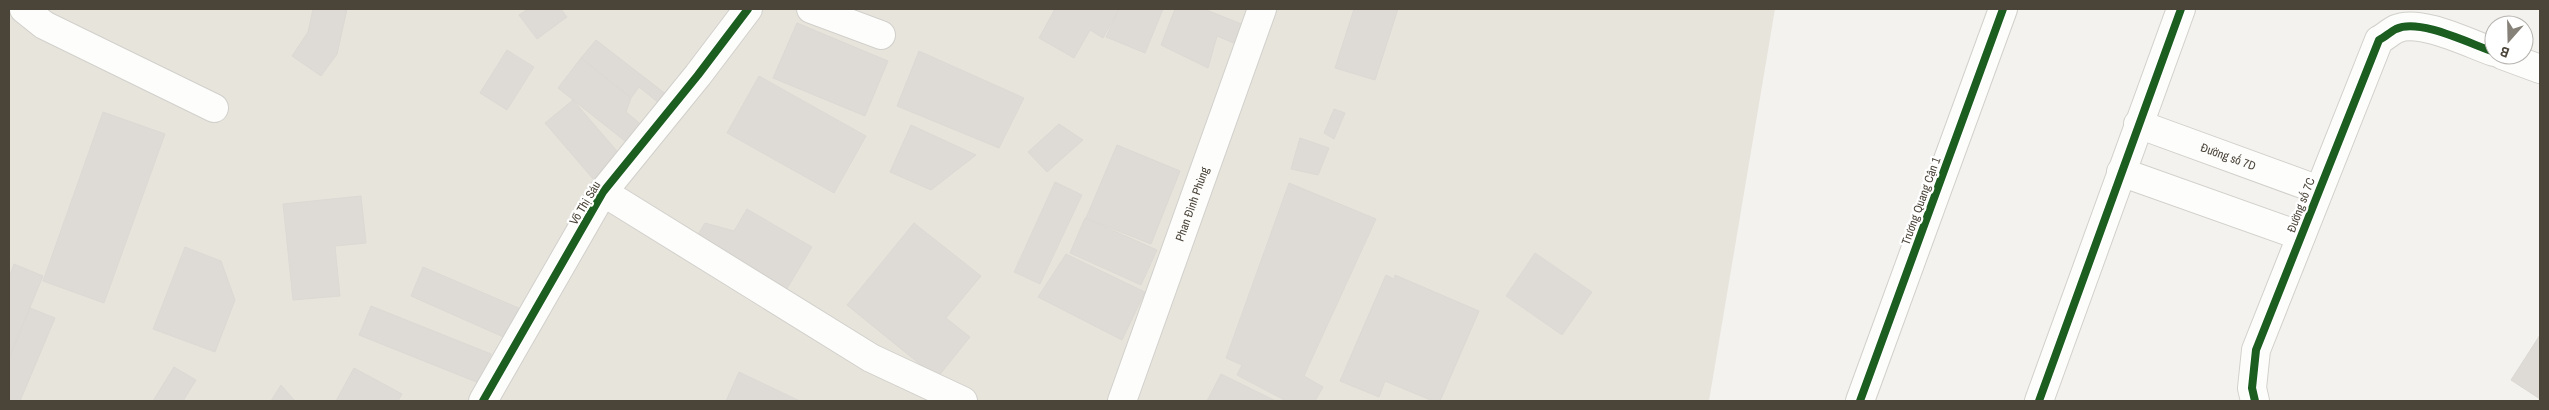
<svg xmlns="http://www.w3.org/2000/svg" width="2549" height="410" viewBox="0 0 2549 410" font-family="'Archivo Narrow',sans-serif">
	<rect width="100%" height="100%" fill="#f4f2ee"/>
	<path fill="#e7e4dc" d="M9,9H1775L1709,401H9Z"/>
	<g fill="#dedbd6" stroke="#dcd9d4">
		<path d="M313,9H347L337,54L321,76L292,56L308,32Z"/>
		<path d="M528,9H561L567,17L537,39L519,15Z"/>
		<path d="M1055,9H1119L1103,38L1090,30L1074,58L1039,38Z"/>
		<path d="M1119,9H1163L1145,53L1106,37Z"/>
		<path d="M1175,9H1204L1244,25L1236,44L1217,36L1208,68L1161,45Z"/>
		<path d="M1354,9H1398L1375,80L1335,68Z"/>
		<path d="M797,23L888,61L865,116L773,78Z"/>
		<path d="M596,40L671,98L664,107L639,87L631,98L581,58Z"/>
		<path d="M507,50L534,67L507,110L480,93Z"/>
		<path d="M919,51L1024,98L999,148L897,106Z"/>
		<path d="M581,58L631,98L626,112L649,131L635,149L558,88Z"/>
		<path d="M759,76L866,136L834,193L727,133Z"/>
		<path d="M573,100L622,157L594,180L545,123Z"/>
		<path d="M1334,109L1345,113L1334,139L1324,133Z"/>
		<path d="M103,112L165,134L104,303L43,281Z"/>
		<path d="M1059,124L1083,140L1047,172L1028,152Z"/>
		<path d="M911,125L976,155L931,190L890,172Z"/>
		<path d="M1300,138L1329,148L1318,175L1291,169Z"/>
		<path d="M1117,145L1180,171L1151,244L1086,218Z"/>
		<path d="M1055,182L1082,195L1040,284L1014,272Z"/>
		<path d="M1289,183L1376,219L1304,376L1323,387L1315,401H1286L1237,375L1242,365L1226,358Z"/>
		<path d="M361,196L366,243L335,246L340,296L293,300L283,204Z"/>
		<path d="M747,209L812,247L782,297L692,244L705,223L734,231Z"/>
		<path d="M1085,218L1157,250L1141,285L1070,253Z"/>
		<path d="M914,223L981,276L946,318L970,337L937,378L847,305Z"/>
		<path d="M185,247L221,261L235,300L215,352L153,329Z"/>
		<path d="M1535,253L1592,292L1562,335L1506,296Z"/>
		<path d="M1066,254L1145,292L1122,340L1038,297Z"/>
		<path d="M14,264L43,276L9,358V277Z"/>
		<path d="M423,267L521,309L508,339L411,296Z"/>
		<path d="M1386,275L1394,279L1395,275L1479,311L1440,401H1433L1385,381L1379,397L1340,381Z"/>
		<path d="M371,306L491,354L479,383L359,335Z"/>
		<path d="M30,308L55,318L20,401H9V358Z"/>
		<path d="M2540,335V399L2511,380Z"/>
		<path d="M174,367L196,380L183,401H153Z"/>
		<path d="M354,368L402,394L398,401H336Z"/>
		<path d="M739,372L800,401H726Z"/>
		<path d="M1221,374L1276,401H1207Z"/>
		<path d="M281,385L295,401H271Z"/>
	</g>
	<g fill="none" stroke-linecap="round" stroke-linejoin="round">
		<g stroke="#d2d0cb" stroke-width="30">
			<g id="minor">
				<path d="M24,9L44,25L214,108"/>
				<path d="M811,9L881,35"/>
				<path d="M2502,55L2540,69"/>
				<path id="s1" d="M2138,124L2319,190"/>
				<path d="M2121,172L2301,236"/>
				<path d="M603,192L871,358L963,401"/>
				<path d="M483,401L603,192L698,75L748,9"/>
				<path d="M1860,401L2003,9"/>
				<path d="M2039,401L2181,9"/>
				<path d="M2255,401L2252,388L2256,350L2379,40C2385,37 2390,32 2396,29C2420,18 2470,44 2494,52"/>
			</g>
		</g>
		<g stroke="#d2d0cb" stroke-width="30">
			<g id="tertiary">
				<path id="s2" d="M1122,401L1262,9"/>
			</g>
		</g>
		<use href="#minor" stroke="#fdfdfc" stroke-width="28"/>
		<use href="#tertiary" stroke="#fdfdfc" stroke-width="28"/>
		<g stroke="#fff" stroke-width="11">
			<g id="cycleway">
				<path d="M483,401L603,192L698,75L748,9"/>
				<path d="M1860,401L2003,9"/>
				<path d="M2039,401L2181,9"/>
				<path d="M2255,401L2252,388L2256,350L2379,40C2385,37 2390,32 2396,29C2420,18 2470,44 2494,52"/>
			</g>
		</g>
		<use href="#cycleway" stroke="#1b5e20" stroke-width="8"/>
	</g>
	<g text-anchor="middle" stroke-width="4.5" stroke-linejoin="round" paint-order="stroke">
		<g font-size="12" fill="#4b4439" stroke="#fff">
			<text dy="4" stroke="none"><textPath href="#s1" startOffset="96">Đường số 7D</textPath></text>
			<text transform="translate(1921 201) rotate(-70)" y="4">Trương Quang Cận 1</text>
			<text transform="translate(585 203) rotate(-59)" y="4">Võ Thị Sáu</text>
			<text dy="4" stroke="none"><textPath href="#s2" startOffset="209">Phan Đình Phùng</textPath></text>
			<text transform="translate(2301 205) rotate(-69)" y="4">Đường số 7C</text>
		</g>
	</g>
	<rect width="2549" height="410" fill="none" stroke="#4b4439" stroke-width="20"/>
	<g transform="translate(2509 40) rotate(200)"><circle r="24" fill="#ffffff" stroke="#b7b4b0"/>
	<path d="M0-4L9 19L0 12L-9 19Z" fill="#868178"/>
	<text y="-8" font-size="14" font-weight="bold" text-anchor="middle" fill="#4b4439">B</text>
	</g>
</svg>
